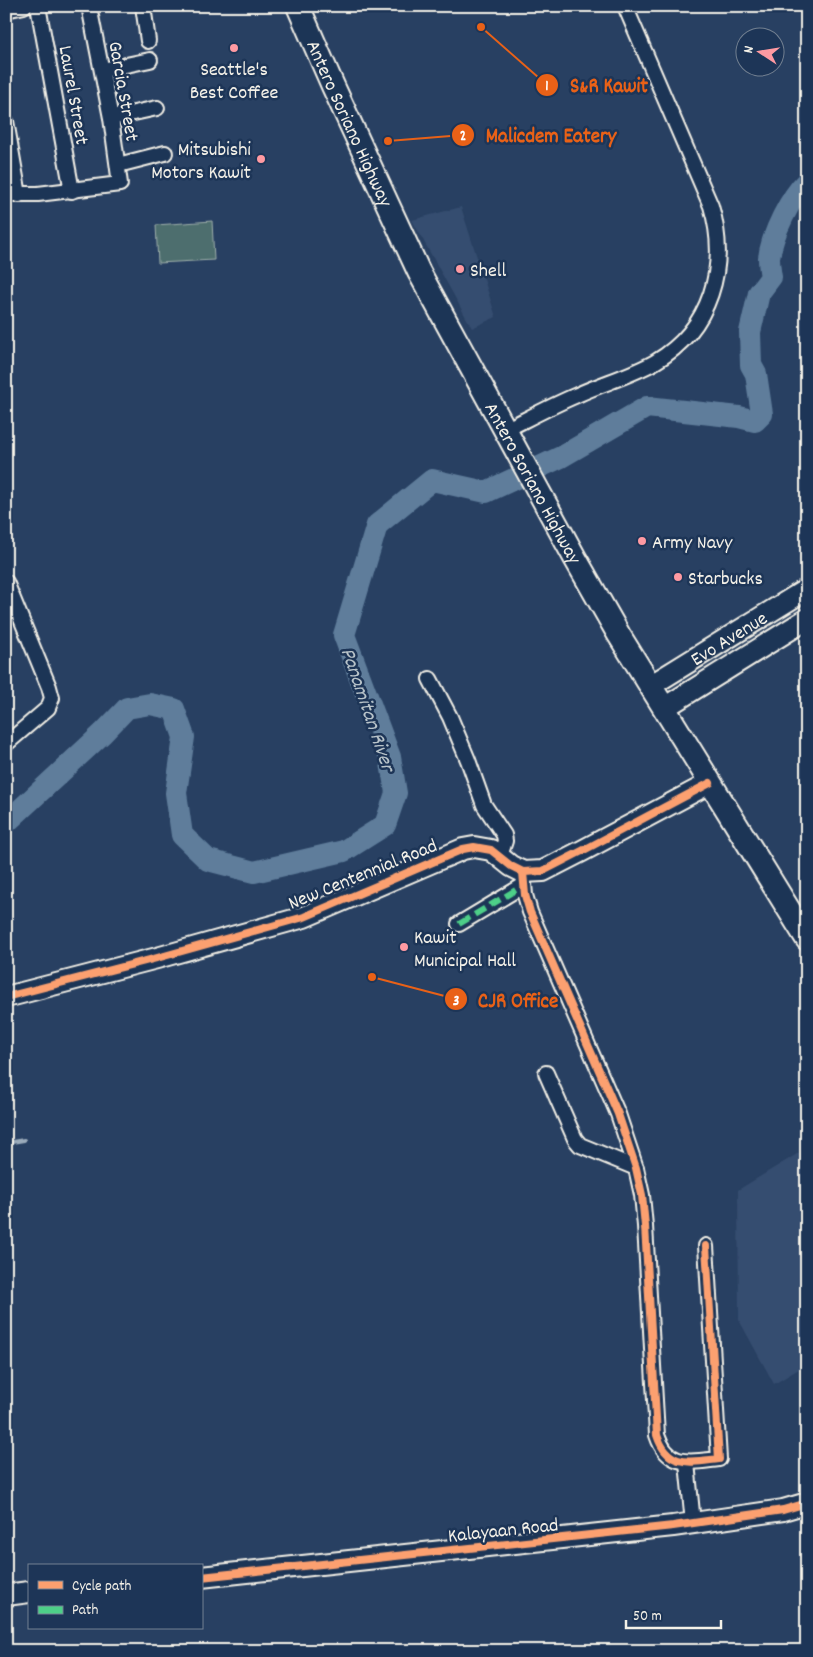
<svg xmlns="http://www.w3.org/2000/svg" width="813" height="1657" viewBox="0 0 813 1657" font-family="Dekko,sans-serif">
	<rect width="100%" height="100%" fill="#284062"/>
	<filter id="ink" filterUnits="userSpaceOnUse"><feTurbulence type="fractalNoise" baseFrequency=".02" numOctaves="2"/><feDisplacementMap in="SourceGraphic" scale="10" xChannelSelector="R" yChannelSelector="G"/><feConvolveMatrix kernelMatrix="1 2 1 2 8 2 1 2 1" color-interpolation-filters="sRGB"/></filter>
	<g filter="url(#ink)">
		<g fill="#364d70">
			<path d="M461,207L496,317L472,328L412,220Z"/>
			<path d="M807,1148V1364L774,1384L739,1320L738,1190Z"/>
		</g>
		<path fill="#4d6e6e" stroke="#a0b0ab" d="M212,221L214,260L158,263L156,225Z"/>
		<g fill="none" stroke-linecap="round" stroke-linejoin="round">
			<path stroke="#9babba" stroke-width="4" d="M6,1143L24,1140"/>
			<path stroke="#5f7d9b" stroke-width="22" d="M6,823L103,733L127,708L150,704L174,709L184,737L176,793L182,835L208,860L254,872L344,851L385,825L396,793L390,757L344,635L377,525L432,480L486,492L561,457L647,407L739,417L755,421L762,414L756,374L751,365L750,332L759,293L771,277C770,271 769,264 769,258C772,234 790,198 807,181"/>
			<g stroke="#f4f1e8" stroke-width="18">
				<g id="street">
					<path d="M38,6L72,191"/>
					<path d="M143,6L148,41"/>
					<path d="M6,10L24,6"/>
					<path d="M102,70L150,60"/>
					<path d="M111,118L157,108"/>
					<path d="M6,121L19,195"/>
					<path d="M118,165L165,153"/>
					<path d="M6,194H38L120,184L111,118L89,6"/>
					<path d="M505,430C529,418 553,405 577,395C603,383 630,376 655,362C711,329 729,266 711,206L625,6"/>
					<path d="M6,582L49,687L52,698L48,708L6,744"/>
					<path d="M430,679L450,717L468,760L484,805L504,835L505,841L500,856"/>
					<path d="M523,872L525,895L530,912L618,1114L636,1168L642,1195L645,1226L657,1435C668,1469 691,1462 719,1459L706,1246"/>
					<path d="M459,924L524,885"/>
					<path d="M546,1073L575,1139L580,1145L636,1168"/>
					<path d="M687,1463L693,1523"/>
				</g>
			</g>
			<g stroke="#f4f1e8" stroke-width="24">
				<g id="secondary">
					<path id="s1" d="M650,686L807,589"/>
					<path d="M664,708L807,619"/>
					<path d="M6,997L157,958L304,917L463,849L474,847L491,850L511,866L523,872L543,871L582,851L710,783"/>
					<path d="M201,1577L673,1526L783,1510L807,1503"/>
					<path d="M6,1595L29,1592"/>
				</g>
			</g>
			<g stroke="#f4f1e8" stroke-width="26">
				<g id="primary">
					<path id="s2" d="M298,6L333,86L419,272L575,558L619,635L807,939"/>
				</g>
			</g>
			<use href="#street" stroke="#1d3557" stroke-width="14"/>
			<use href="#secondary" stroke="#1d3557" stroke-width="20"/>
			<use href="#primary" stroke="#1d3557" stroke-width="22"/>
			<path stroke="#4dcf88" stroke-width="6" stroke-dasharray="12 6" stroke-linecap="butt" d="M459,924L524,885"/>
			<g stroke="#1d3557" stroke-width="11">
				<g id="cycleway">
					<path d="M523,872L525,895L530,912L618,1114L636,1168L642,1195L645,1226L657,1435C668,1469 691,1462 719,1459L706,1246"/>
					<path d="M6,997L157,958L304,917L463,849L474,847L491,850L511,866L523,872L543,871L582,851L710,783"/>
					<path d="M201,1577L673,1526L783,1510L807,1503"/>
				</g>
			</g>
			<use href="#cycleway" stroke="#fca06f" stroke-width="8"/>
		</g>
	</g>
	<g fill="#ff9aa2" stroke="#1d3557" stroke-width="2">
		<circle cx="234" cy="48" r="5"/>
		<circle cx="261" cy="159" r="5"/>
		<circle cx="460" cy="269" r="5"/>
		<circle cx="642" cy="541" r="5"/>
		<circle cx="678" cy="577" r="5"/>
		<circle cx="404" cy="947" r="5"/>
	</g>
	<g text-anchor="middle" stroke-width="5" stroke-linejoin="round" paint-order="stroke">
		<g font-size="20" fill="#f4f1e8" stroke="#1d3557" text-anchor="start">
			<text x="234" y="75" text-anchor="middle">Seattle's<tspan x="234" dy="23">Best Coffee</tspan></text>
			<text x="251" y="155" text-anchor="end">Mitsubishi<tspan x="251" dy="23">Motors Kawit</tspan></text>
			<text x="470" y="276">Shell</text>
			<text x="652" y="548">Army Navy</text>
			<text x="688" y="584">Starbucks</text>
			<text x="414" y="943">Kawit<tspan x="414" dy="23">Municipal Hall</tspan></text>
		</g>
		<g font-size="20" fill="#f4f1e8" stroke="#1d3557">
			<text transform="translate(125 91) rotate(80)" y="7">Garcia Street</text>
			<text transform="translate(75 95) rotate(80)" y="7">Laurel Street</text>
			<text dy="7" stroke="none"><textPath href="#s2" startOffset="128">Antero Soriano Highway</textPath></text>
			<text dy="7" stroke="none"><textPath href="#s2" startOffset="532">Antero Soriano Highway</textPath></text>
			<text dy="7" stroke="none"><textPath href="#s1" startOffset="92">Evo Avenue</textPath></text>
			<text transform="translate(362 873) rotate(-22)" y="7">New Centennial Road</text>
			<text transform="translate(503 1529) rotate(-6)" y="7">Kalayaan Road</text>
		</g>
		<g font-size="21" font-style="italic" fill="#b8c3c9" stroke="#1d3557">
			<text transform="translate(369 709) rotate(71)" y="7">Panamitan River</text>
		</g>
	</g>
	<path fill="none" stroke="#e96117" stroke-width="2" d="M481 27L547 85M388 141L463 135M372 977L456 999"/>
	<g fill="#e96117" stroke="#1d3557" stroke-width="2">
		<circle cx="481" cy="27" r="5"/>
		<circle cx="388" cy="141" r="5"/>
		<circle cx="372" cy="977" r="5"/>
		<circle cx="547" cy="85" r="12"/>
		<circle cx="463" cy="135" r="12"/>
		<circle cx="456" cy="999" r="12"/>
	</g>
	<g font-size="15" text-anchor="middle" font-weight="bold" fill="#fff">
		<text x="547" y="90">1</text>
		<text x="463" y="140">2</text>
		<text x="456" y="1005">3</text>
	</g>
	<g font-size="21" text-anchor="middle" font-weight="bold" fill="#e96117" stroke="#1d3557" stroke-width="5" stroke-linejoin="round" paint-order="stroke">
		<text x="609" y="92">S&amp;R Kawit</text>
		<text x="551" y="142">Malicdem Eatery</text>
		<text x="518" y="1007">CJR Office</text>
	</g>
	<rect width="813" height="1657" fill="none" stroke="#1d3557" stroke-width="25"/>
	<rect x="12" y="12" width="788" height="1632" fill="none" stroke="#f4f1e8" stroke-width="2" filter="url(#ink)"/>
	<rect x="28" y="1564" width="175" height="65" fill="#1d3557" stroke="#738091"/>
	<rect x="38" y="1581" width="25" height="8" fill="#fca06f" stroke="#738091"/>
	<text x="72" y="1590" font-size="15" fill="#f4f1e8">Cycle path</text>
	<rect x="38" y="1606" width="25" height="8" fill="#4dcf88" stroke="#738091"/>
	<text x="72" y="1614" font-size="15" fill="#f4f1e8">Path</text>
	<g transform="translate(760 52) rotate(282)"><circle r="24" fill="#1d3557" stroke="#738091"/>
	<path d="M0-4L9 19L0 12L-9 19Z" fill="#ff9aa2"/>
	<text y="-8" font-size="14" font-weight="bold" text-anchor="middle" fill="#f4f1e8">N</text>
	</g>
	<path d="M626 1620v8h95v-8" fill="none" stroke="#f4f1e8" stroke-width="2.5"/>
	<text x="633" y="1620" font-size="15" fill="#f4f1e8" stroke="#1d3557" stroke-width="4" paint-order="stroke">50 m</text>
</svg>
